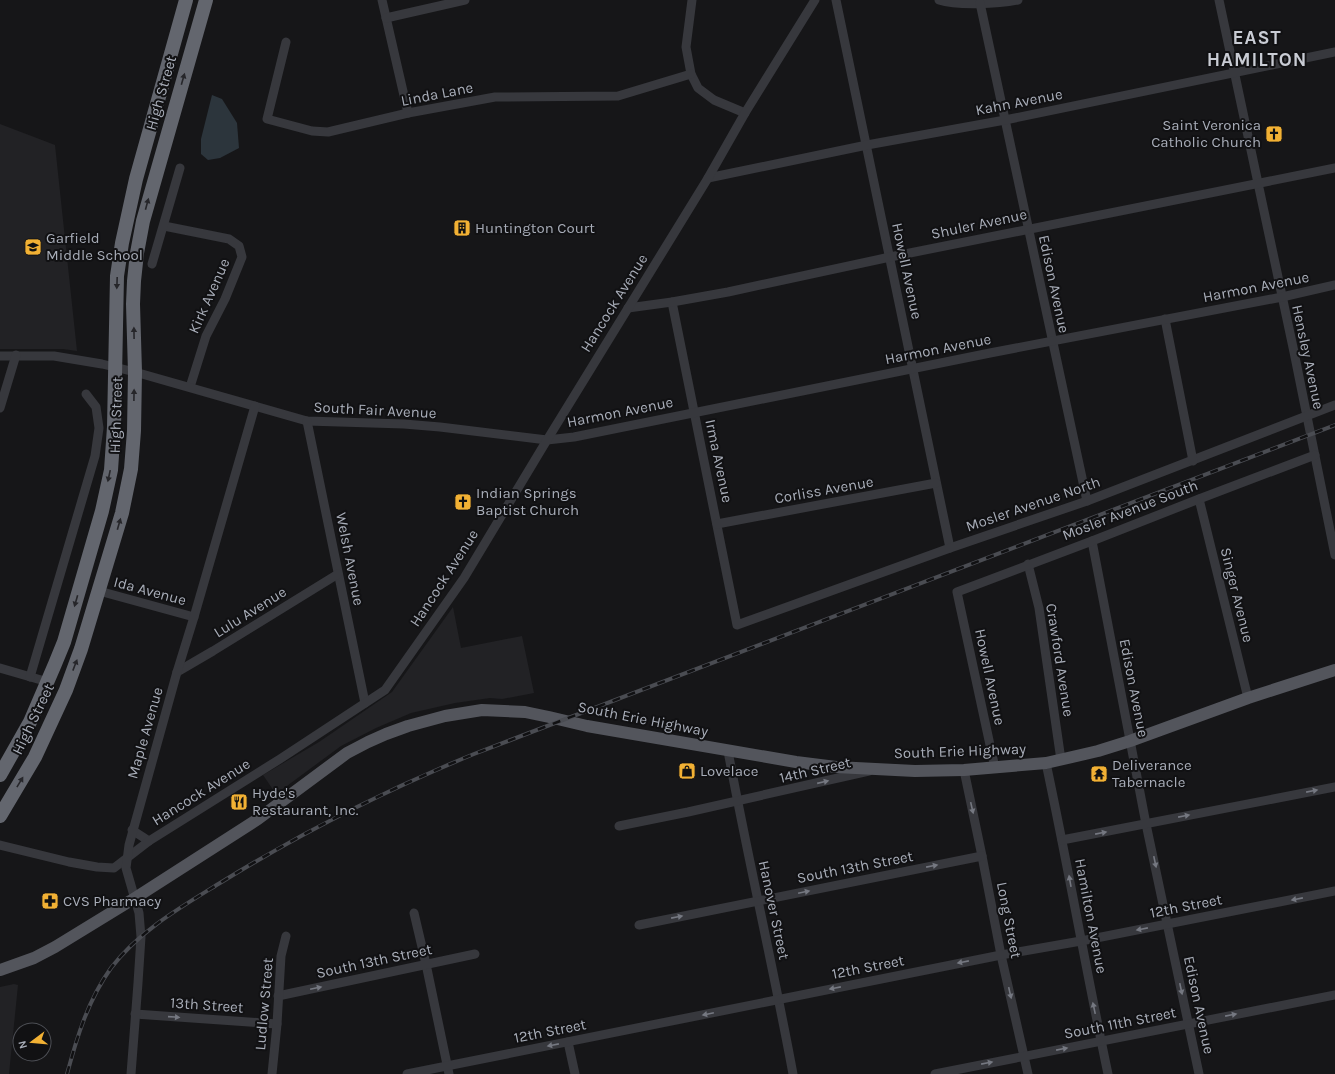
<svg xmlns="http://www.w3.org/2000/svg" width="1335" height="1074" viewBox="0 0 1335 1074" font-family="Karla,sans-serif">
	<rect width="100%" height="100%" fill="#161618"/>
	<g fill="#222225">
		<path d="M0,124L55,145L77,351L63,349H0Z"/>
		<path d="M453,607L461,648L522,636L534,693L502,699L490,698L455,703L411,713L376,728L341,746L276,794L263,775L319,742L392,692Z"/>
		<path d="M14,984L18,985L9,1074H0V987Z"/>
	</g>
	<path fill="#2c353c" d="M212,95L222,99L237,123L239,148L220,158L208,160L201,154V139Z"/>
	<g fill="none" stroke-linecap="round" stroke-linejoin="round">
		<g stroke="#37383d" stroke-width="9">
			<path d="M382,0L408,113"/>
			<path d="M692,0L686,47L691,74L698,88L714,100L745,113"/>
			<path d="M836,0L950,548"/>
			<path d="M939,0C957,6 999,4 1018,0"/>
			<path d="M1219,0L1294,352L1335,555"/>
			<path d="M980,3L1087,501"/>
			<path d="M386,18L465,0"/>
			<path d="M286,42L267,119L312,131L328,132L408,113L495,97L618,96L691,74"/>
			<path d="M708,178L867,145L1005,120L1335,52"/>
			<path d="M164,226L229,239L239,246L242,257L225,299L206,336L190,387"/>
			<path d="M152,264L180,168"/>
			<path d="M672,302L737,625L950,548L1087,501L1335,405"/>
			<path d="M628,308L672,302L728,292L890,257L1335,168"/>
			<path d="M1165,319L1193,461"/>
			<path d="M0,356H54L102,364L135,372L307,421L404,424L440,427L547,440L574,437L990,353L1282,297L1335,285"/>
			<path d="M0,408L16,355"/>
			<path d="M307,421L365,703"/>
			<path d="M1199,499L1248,698"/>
			<path d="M717,524L936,483"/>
			<path d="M1092,541L1146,824L1199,1074"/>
			<path d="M1028,564L1039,608L1061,760"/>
			<path d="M99,591L194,617"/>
			<path d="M0,668L48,682"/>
			<path d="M177,672L213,651L338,574"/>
			<path d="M30,677L95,456L99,428L96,407L86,394"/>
			<path d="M728,751C748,859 773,966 793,1074"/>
			<path d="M1046,763C1068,866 1086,970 1108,1074"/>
			<path d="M995,768L957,592L1092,541L1199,499L1315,455"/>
			<path d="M964,770L982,856L1001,955L1028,1074"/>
			<path d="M619,826L688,812L869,771"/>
			<path d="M132,830L149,841"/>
			<path d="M1062,840L1335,787"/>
			<path d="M0,845L69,862L97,867L114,868L149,841L280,759L385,690L464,578L547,440L708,178L745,113L815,0"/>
			<path d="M414,913L426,964L449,1074"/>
			<path d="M639,925L982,856"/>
			<path d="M278,996L475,954"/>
			<path d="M135,1014L277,1024"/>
			<path d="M568,1042L575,1074"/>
			<path d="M131,1074L138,983L141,937L139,913L126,868L129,845L177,672L194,617L255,406"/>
			<path d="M272,1074L277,1024L281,956L286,936"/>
			<path d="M407,1074L1001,955L1081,941L1335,891"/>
			<path d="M935,1074L1335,995"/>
		</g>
		<path stroke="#53555c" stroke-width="12" d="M0,970L34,958L55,947L135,898L258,819L347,753L368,742L386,734L408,726L445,716L482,710L525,712L549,717L587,726L796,762L836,767L915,771L964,770L1046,763L1098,751L1130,741L1248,698L1335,670"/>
		<g stroke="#63666e" stroke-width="14">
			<path d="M0,775L30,722L55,664L64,642L102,511L111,470L114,427L117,276L122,243L136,179L186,0"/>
			<path d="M0,816L35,757L66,690L81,649L122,513L131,469L134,431L135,372L133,304L134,281L137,253L143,221L206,0"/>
		</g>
		<g stroke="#4a4c52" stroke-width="4">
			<path id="rail" d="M67,1074C77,1037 88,1000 111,968C139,931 181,907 220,883C301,833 386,790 474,754L1335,425"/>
		</g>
		<use href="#rail" stroke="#111113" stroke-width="2.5" stroke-dasharray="8" stroke-linecap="butt"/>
	</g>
	<defs><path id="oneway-solid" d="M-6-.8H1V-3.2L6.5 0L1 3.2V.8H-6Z"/></defs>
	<g fill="#26262a">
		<use href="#oneway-solid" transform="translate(183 79) rotate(-74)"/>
		<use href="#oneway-solid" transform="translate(147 204) rotate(-75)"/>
		<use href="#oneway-solid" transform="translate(117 283) rotate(92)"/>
		<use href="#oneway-solid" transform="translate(134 333) rotate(-91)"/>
		<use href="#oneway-solid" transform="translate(134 395) rotate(-89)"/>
		<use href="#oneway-solid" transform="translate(109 476) rotate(102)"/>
		<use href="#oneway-solid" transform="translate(119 524) rotate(-74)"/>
		<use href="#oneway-solid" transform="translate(76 601) rotate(106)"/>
		<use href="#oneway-solid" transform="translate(75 665) rotate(-69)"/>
		<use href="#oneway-solid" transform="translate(20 782) rotate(-59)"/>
	</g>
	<g fill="#757881">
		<use href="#oneway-solid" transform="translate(823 782) rotate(-13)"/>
		<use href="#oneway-solid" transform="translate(1312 791) rotate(-11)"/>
		<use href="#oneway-solid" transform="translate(972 808) rotate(77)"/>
		<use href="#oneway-solid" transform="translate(1184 816) rotate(-11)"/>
		<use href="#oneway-solid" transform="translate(1101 833) rotate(-11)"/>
		<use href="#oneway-solid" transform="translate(1155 862) rotate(78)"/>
		<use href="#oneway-solid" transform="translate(932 866) rotate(-11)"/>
		<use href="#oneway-solid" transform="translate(1070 881) rotate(-100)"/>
		<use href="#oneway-solid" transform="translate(804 892) rotate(-12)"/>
		<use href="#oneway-solid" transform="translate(1297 899) rotate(169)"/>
		<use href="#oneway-solid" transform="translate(677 917) rotate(-11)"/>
		<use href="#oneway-solid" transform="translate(1142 929) rotate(169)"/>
		<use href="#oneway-solid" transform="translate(963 962) rotate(169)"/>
		<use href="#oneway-solid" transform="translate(316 988) rotate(-12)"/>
		<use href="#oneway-solid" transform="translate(835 988) rotate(169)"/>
		<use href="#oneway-solid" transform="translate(1181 989) rotate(78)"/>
		<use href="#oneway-solid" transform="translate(1010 993) rotate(77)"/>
		<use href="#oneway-solid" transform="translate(1094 1008) rotate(-102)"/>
		<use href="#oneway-solid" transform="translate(708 1014) rotate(168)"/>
		<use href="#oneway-solid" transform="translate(1231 1015) rotate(-11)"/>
		<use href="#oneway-solid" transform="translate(174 1017) rotate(4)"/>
		<use href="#oneway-solid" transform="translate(553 1045) rotate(169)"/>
		<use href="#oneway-solid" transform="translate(1062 1049) rotate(-11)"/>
		<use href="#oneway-solid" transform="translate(987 1063) rotate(-11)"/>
	</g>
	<defs>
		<g id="church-square" transform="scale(0.9)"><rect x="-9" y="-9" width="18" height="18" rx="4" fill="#f2b134" stroke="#111113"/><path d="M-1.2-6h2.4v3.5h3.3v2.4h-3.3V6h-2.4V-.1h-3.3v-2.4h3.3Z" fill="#111"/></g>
		<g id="building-square" transform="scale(0.9)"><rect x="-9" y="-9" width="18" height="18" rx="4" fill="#f2b134" stroke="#111113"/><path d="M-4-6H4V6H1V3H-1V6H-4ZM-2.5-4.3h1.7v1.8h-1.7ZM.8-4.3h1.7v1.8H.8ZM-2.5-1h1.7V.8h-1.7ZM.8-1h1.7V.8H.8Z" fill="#111"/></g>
		<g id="school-square" transform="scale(0.9)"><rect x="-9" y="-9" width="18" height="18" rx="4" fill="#f2b134" stroke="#111113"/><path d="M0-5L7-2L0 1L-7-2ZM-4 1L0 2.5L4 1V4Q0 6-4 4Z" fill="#111"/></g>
		<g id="shop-square" transform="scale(0.9)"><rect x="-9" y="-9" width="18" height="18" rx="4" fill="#f2b134" stroke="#111113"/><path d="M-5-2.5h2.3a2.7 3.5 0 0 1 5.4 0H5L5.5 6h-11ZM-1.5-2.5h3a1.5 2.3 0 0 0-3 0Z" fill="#111"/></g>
		<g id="temple-square" transform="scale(0.9)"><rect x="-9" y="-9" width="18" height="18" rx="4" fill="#f2b134" stroke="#111113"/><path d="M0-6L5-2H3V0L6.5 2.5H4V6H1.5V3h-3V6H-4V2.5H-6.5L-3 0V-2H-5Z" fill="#111"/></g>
		<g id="restaurant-square" transform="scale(0.9)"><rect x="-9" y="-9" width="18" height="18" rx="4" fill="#f2b134" stroke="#111113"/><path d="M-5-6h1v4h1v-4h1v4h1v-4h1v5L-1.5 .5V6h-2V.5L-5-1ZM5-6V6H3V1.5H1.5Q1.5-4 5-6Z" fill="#111"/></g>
		<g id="pharmacy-square" transform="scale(0.9)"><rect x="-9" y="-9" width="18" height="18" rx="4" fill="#f2b134" stroke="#111113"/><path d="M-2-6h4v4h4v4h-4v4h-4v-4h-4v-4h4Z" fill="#111"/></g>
	</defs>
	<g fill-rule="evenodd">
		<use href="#church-square" x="1274" y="134"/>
		<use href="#building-square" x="462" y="228"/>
		<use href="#school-square" x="33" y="247"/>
		<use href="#church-square" x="463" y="502"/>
		<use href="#shop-square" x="687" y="771"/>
		<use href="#temple-square" x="1099" y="774"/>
		<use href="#restaurant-square" x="239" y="802"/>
		<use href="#pharmacy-square" x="50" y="901"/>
	</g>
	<g text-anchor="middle" stroke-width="4" stroke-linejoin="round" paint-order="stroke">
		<g font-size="15" fill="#a8adb8" stroke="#111113">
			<text transform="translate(161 93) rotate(-74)" y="5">High Street</text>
			<text transform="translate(437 94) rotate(-11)" y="5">Linda Lane</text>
			<text transform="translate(1019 102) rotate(-11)" y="5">Kahn Avenue</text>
			<text transform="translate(979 224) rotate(-12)" y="5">Shuler Avenue</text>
			<text transform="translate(907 271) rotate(78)" y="5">Howell Avenue</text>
			<text transform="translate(1054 284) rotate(78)" y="5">Edison Avenue</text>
			<text transform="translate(1256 287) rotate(-11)" y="5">Harmon Avenue</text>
			<text transform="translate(209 296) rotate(-66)" y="5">Kirk Avenue</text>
			<text transform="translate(614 303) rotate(-58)" y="5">Hancock Avenue</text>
			<text transform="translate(938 349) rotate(-11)" y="5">Harmon Avenue</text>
			<text transform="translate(1308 357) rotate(78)" y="5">Hensley Avenue</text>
			<text transform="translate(375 410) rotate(3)" y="5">South Fair Avenue</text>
			<text transform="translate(620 412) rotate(-11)" y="5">Harmon Avenue</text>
			<text transform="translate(116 415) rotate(-88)" y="5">High Street</text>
			<text transform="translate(719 461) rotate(78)" y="5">Irma Avenue</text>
			<text transform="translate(824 490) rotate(-10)" y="5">Corliss Avenue</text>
			<text transform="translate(1033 504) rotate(-19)" y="5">Mosler Avenue North</text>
			<text transform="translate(1130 510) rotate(-21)" y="5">Mosler Avenue South</text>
			<text transform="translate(350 559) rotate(79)" y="5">Welsh Avenue</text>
			<text transform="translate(444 578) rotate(-57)" y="5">Hancock Avenue</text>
			<text transform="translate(150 591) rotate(15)" y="5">Ida Avenue</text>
			<text transform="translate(1237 595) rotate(76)" y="5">Singer Avenue</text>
			<text transform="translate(250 612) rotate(-32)" y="5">Lulu Avenue</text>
			<text transform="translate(1060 660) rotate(81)" y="5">Crawford Avenue</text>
			<text transform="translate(990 677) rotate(78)" y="5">Howell Avenue</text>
			<text transform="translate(1134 688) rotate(79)" y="5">Edison Avenue</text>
			<text transform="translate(33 719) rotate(-64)" y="5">High Street</text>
			<text transform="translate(643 719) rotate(11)" y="5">South Erie Highway</text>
			<text transform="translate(145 733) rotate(-74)" y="5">Maple Avenue</text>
			<text transform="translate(960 751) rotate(-2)" y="5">South Erie Highway</text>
			<text transform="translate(815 770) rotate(-13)" y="5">14th Street</text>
			<text transform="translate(201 792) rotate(-32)" y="5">Hancock Avenue</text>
			<text transform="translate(855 867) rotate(-11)" y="5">South 13th Street</text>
			<text transform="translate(1186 906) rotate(-11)" y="5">12th Street</text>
			<text transform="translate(774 910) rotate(78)" y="5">Hanover Street</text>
			<text transform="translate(1091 916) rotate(79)" y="5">Hamilton Avenue</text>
			<text transform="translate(1009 920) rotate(79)" y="5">Long Street</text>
			<text transform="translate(374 961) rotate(-12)" y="5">South 13th Street</text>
			<text transform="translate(868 967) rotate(-11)" y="5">12th Street</text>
			<text transform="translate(264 1004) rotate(-85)" y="5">Ludlow Street</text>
			<text transform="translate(207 1005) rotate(4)" y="5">13th Street</text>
			<text transform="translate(1199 1005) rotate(78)" y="5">Edison Avenue</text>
			<text transform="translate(1120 1023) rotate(-11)" y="5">South 11th Street</text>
			<text transform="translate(550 1031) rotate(-11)" y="5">12th Street</text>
		</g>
		<g font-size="15" fill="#a8adb8" stroke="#111113" text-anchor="start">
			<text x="1261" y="130" text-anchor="end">Saint Veronica<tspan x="1261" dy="17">Catholic Church</tspan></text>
			<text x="475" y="233">Huntington Court</text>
			<text x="46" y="243">Garfield<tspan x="46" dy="17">Middle School</tspan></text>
			<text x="476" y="498">Indian Springs<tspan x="476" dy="17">Baptist Church</tspan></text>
			<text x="1112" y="770">Deliverance<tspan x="1112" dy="17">Tabernacle</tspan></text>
			<text x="700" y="776">Lovelace</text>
			<text x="252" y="798">Hyde's<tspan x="252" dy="17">Restaurant, Inc.</tspan></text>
			<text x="63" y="906">CVS Pharmacy</text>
		</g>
		<g font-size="19" font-weight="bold" letter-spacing="1" fill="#c9ccd4" stroke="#111113">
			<text x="1257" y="44">EAST<tspan x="1257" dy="22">HAMILTON</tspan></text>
		</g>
	</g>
	<g transform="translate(32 1042) rotate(254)"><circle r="19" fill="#111113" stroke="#4d4f55"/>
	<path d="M0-3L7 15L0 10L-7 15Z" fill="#f2b134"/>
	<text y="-6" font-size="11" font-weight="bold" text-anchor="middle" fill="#a8adb8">N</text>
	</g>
</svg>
